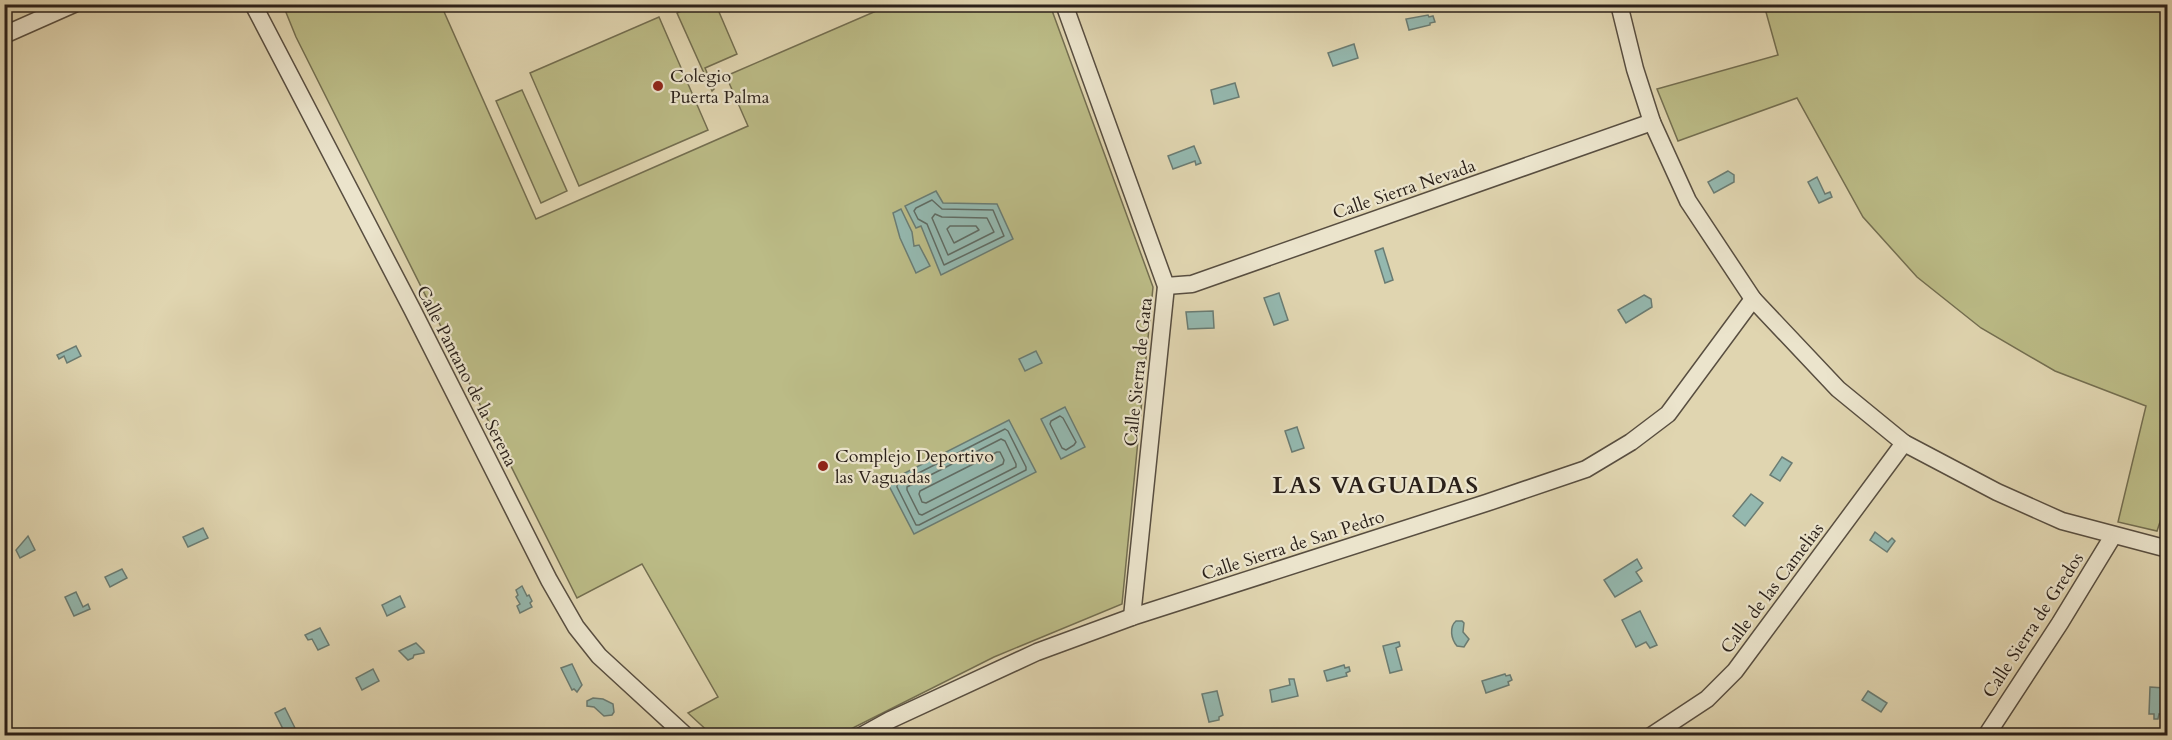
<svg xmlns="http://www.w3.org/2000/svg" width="2172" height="740" viewBox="0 0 2172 740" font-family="Cardo,serif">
	<rect width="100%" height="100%" fill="#e0d5b0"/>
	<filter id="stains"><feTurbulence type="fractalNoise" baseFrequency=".00333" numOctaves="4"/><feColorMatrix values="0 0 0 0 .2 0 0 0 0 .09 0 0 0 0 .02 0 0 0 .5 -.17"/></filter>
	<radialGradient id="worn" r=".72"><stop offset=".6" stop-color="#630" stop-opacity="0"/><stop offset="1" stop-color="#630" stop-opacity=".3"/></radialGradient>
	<g fill="#bbbb86" stroke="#736e50" stroke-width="1.5">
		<path d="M696,4L716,5L737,54L705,68L714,89L712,91L677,13Z"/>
		<path d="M283,5H441L536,219L748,126L726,76L890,5H1050L1153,287L1122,604L994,657L839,735H712L688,713L718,697L642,564L577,598L296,37Z"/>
		<path d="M1764,5H2167L2168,498L2157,531L2118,522L2146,406L2055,371L1981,328L1917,277L1863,217L1797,98L1678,141L1657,89L1778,55Z"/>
		<path d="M659,17L708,130L579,186L530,73Z"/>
		<path d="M522,90L567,191L541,203L496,101Z"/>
	</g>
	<g fill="#94b8af" stroke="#6a7c73" stroke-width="1.5">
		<path d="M1428,15L1429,17L1433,16L1435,22L1430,23V25L1409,30L1406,19Z"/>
		<path d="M1354,44L1358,58L1333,66L1328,53Z"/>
		<path d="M1235,83L1239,97L1214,104L1211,90Z"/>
		<path d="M1194,146L1201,163L1196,165L1195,161L1173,169L1168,156Z"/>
		<path d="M1728,171L1734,175V182L1714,193L1708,182Z"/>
		<path d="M1817,177L1825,194L1830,192L1832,197L1819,203L1808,182Z"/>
		<path d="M936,191L943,203L997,204L1013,239L941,275L921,226L916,228L905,206Z"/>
		<path d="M901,209L912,232L914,246L919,245L930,266L916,273L900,238L893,213Z"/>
		<path d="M1383,248L1393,280L1385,283L1375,251Z"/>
		<path d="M1279,293L1288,320L1274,325L1264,298Z"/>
		<path d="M1644,295L1651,299L1652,307L1626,323L1618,310Z"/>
		<path d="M1213,311L1214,328L1188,329L1186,312Z"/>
		<path d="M76,346L81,356L67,363L64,356L59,359L57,355Z"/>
		<path d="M1036,351L1042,363L1025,371L1019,359Z"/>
		<path d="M1065,407L1085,447L1061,459L1041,419Z"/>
		<path d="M1009,420L1036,472L914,534L887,482Z"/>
		<path d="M1297,427L1304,448L1292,452L1285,431Z"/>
		<path d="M1782,457L1792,463L1780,481L1770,475Z"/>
		<path d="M1751,494L1763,503L1745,526L1733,516Z"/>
		<path d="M203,528L208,538L188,547L183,537Z"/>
		<path d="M1875,532L1888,542L1892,538L1895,541L1887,552L1870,540Z"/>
		<path d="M28,536L35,550L20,558L16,550Z"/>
		<path d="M1637,559L1642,568L1636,572L1642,581L1615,597L1604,580Z"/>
		<path d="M122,569L127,578L110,587L105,577Z"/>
		<path d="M522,586L527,596L529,595L532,601L530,603L532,607L520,613L517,606L520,604L516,597L518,595L516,590Z"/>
		<path d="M76,592L83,607L88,604L90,609L74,616L65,597Z"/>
		<path d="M400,596L405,607L387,616L382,605Z"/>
		<path d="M1640,611L1657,645L1650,648L1646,642L1636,647L1622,620Z"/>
		<path d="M1456,621H1462L1464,623L1463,632L1469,639L1464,647L1457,646C1451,639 1449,627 1456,621Z"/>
		<path d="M320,628L329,645L318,650L312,639L308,640L305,635Z"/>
		<path d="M1399,642L1400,646L1396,648L1402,670L1390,673L1383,646Z"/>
		<path d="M416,643L424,651V653L414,655L413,658L408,660L399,651Z"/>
		<path d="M572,664L582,685L577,692L574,689L572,690L561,668Z"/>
		<path d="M1344,665L1345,668L1349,667L1350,671L1346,673L1347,676L1327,681L1324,671Z"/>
		<path d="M373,669L379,681L362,690L356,678Z"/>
		<path d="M1505,674L1506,676L1510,675L1512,680L1508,682L1509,685L1486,693L1482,681Z"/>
		<path d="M1289,679H1294L1298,696L1272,702L1270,690L1290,685Z"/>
		<path d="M2150,687L2164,688L2163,715L2159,714L2158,719H2154V714H2149Z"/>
		<path d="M1217,691L1223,715L1219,717V720L1209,722L1202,694Z"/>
		<path d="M1868,691L1887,703L1881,712L1862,700Z"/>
		<path d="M593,698L603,699L613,704L614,712L612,715L604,716L594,707L587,706V701Z"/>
		<path d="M285,708L295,728L289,733H285L275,713Z"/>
	</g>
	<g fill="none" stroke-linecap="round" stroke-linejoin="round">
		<g stroke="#606c64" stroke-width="1.5">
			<path d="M932,200L942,209L993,210L1004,236L944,265L927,224L918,219L914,211L916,208Z"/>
			<path d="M935,214L942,217L987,218L994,232L948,255L932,218Z"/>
			<path d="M950,226H976L979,230L954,243L947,229Z"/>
			<path d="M1060,416L1063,418L1076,442L1074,445L1066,450L1062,448L1050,424L1051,421Z"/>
			<path d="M1005,429L1008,431L1026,467V470L919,525H916L897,487V484Z"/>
			<path d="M1001,439L1005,441L1016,464V467L922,515L919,514L907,490V487Z"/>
			<path d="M997,452H1000L1004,460L1003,464L926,503L922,502L919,494L920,491Z"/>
		</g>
		<g stroke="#584e40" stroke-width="19">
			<g id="minor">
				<path d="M253,4L412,309L549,580L576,627L599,656L686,736"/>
				<path d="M1064,4L1166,286L1132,617"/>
				<path d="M1619,4L1635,69L1652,122L1688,201L1753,299L1838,389L1904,443L1997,492L2062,521L2168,549"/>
				<path d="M4,35L74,4"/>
				<path d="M1166,286L1192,284L1652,122"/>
				<path d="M861,736L890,720L1037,652L1132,617L1486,503L1586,469L1631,442L1668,414L1753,299"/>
				<path d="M1651,736L1707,699L1735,671L1904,443"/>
				<path d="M1986,736L2060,623L2113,536"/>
			</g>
		</g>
		<use href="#minor" stroke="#ebe4cc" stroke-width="16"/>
	</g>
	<g fill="#8f2418" stroke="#ebe4cc" stroke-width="2">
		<circle cx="658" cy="86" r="6"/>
		<circle cx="823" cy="466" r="6"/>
	</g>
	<g text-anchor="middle" stroke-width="4.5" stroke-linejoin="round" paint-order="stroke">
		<g font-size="18" fill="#2b211a" stroke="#ebe4cc" text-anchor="start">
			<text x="670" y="82">Colegio<tspan x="670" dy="21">Puerta Palma</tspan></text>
			<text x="835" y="462">Complejo Deportivo<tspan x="835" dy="21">las Vaguadas</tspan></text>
		</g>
		<g font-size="18" fill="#2b211a" stroke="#ebe4cc">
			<text transform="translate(1404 189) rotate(-19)" y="6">Calle Sierra Nevada</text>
			<text transform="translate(1138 372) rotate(-84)" y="6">Calle Sierra de Gata</text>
			<text transform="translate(467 376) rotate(63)" y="6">Calle Pantano de la Serena</text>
			<text transform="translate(1293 545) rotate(-18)" y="6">Calle Sierra de San Pedro</text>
			<text transform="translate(1772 588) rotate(-53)" y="6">Calle de las Camelias</text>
			<text transform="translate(2033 625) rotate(-57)" y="6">Calle Sierra de Gredos</text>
		</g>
		<g font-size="24" font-weight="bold" letter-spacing="1.5" fill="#2b211a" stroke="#ebe4cc">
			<text x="1376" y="493">LAS VAGUADAS</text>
		</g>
	</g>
	<rect width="2172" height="740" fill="none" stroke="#e0d5b0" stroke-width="24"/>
	<rect x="6" y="6" width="2160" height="728" fill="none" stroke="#2b211a" stroke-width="3"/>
	<rect x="12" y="12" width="2148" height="716" fill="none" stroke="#2b211a" stroke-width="1.5"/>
	<rect width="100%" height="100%" filter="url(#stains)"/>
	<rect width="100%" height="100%" fill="url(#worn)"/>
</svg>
